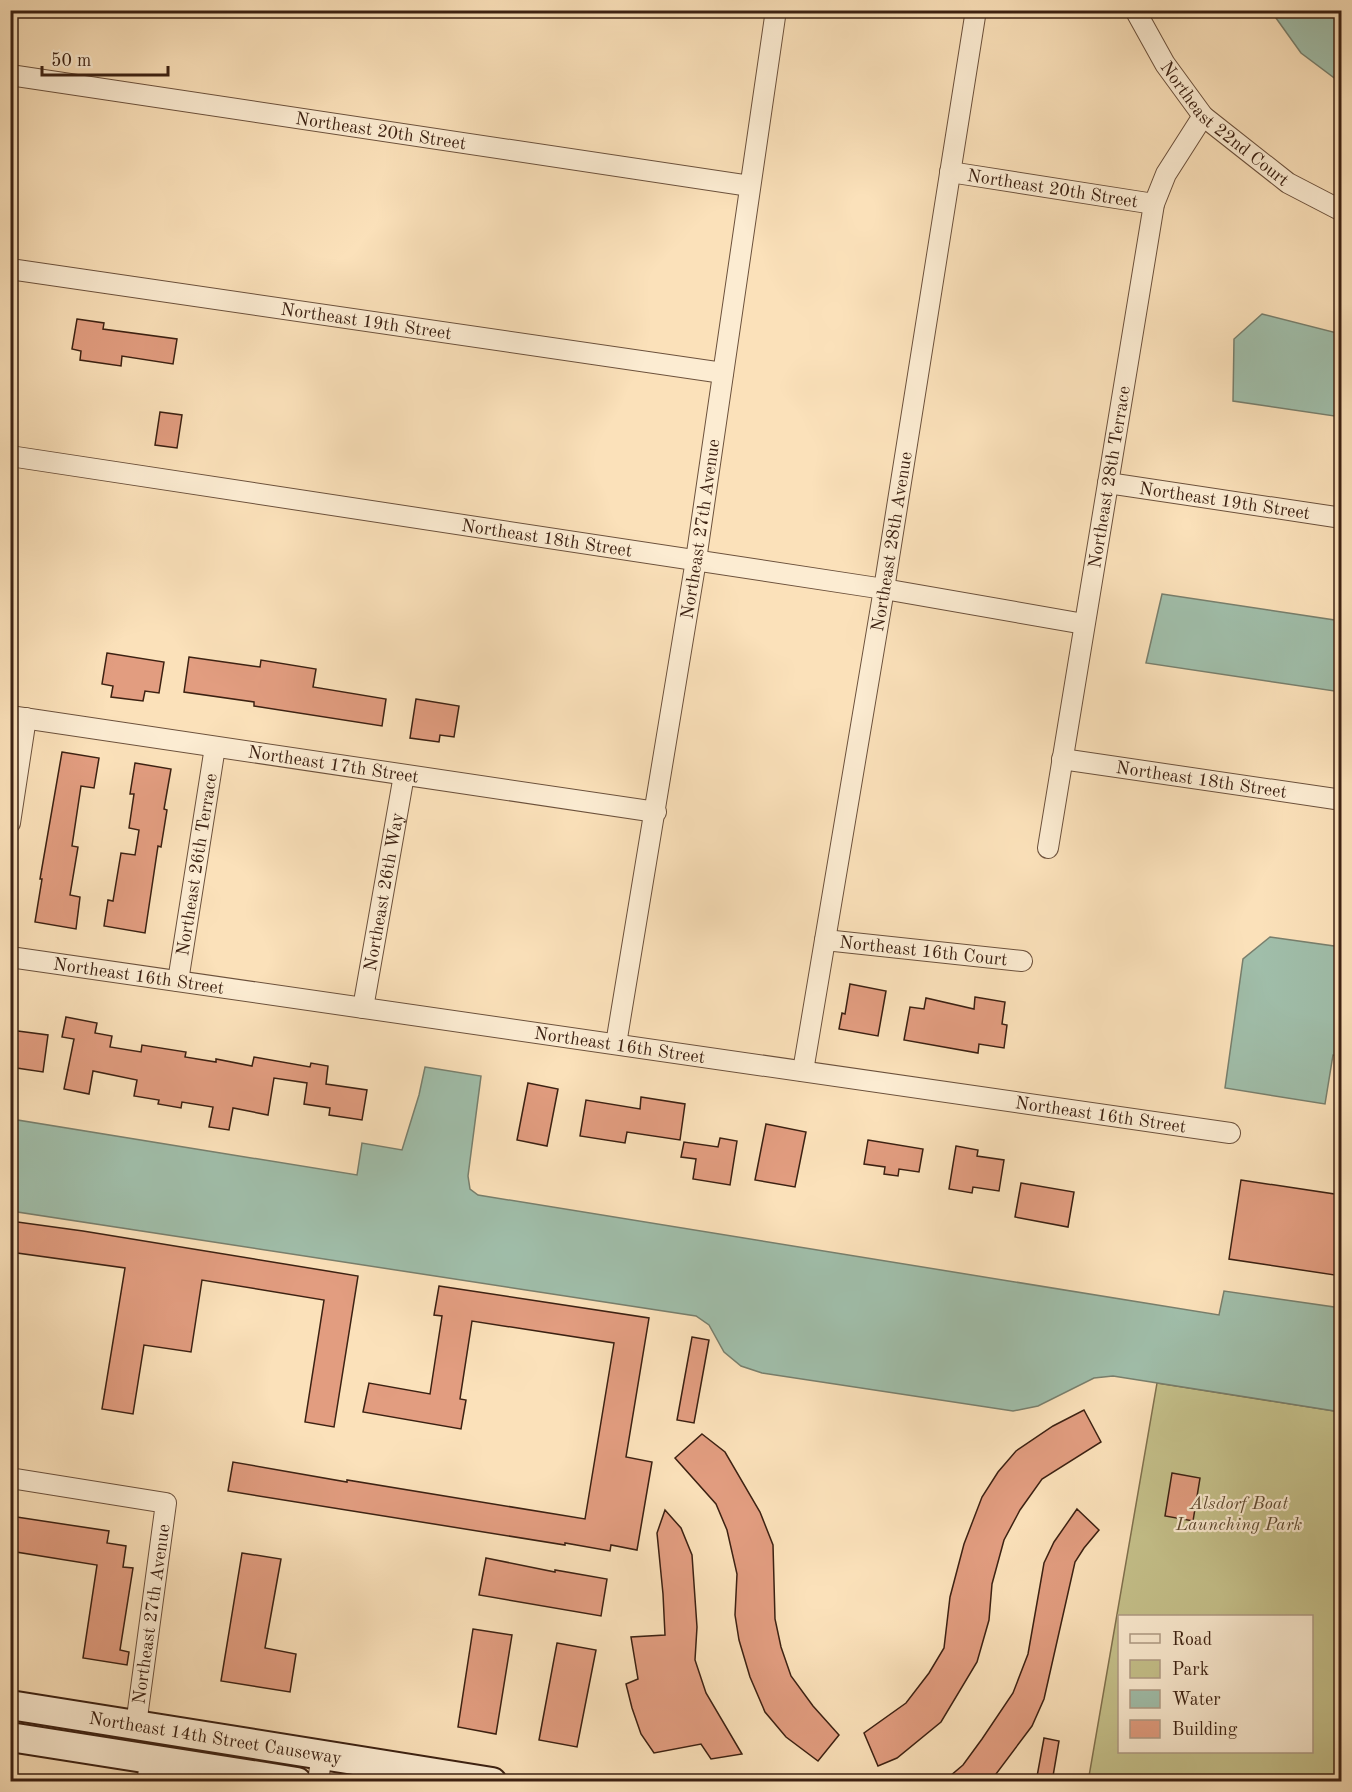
<svg xmlns="http://www.w3.org/2000/svg" width="1352" height="1792" viewBox="0 0 1352 1792" font-family="'Old Standard TT',serif">
	<rect width="100%" height="100%" fill="#fbe1ba"/>
	<filter id="stains"><feTurbulence type="fractalNoise" baseFrequency=".00333" numOctaves="4"/><feColorMatrix values="0 0 0 0 .2 0 0 0 0 .09 0 0 0 0 .02 0 0 0 .5 -.17"/></filter>
	<radialGradient id="worn" r=".72"><stop offset=".6" stop-color="#630" stop-opacity="0"/><stop offset="1" stop-color="#630" stop-opacity=".3"/></radialGradient>
	<path fill="#c5c18b" stroke="#80714e" stroke-width="1.5" fill-rule="evenodd" d="M1157,1383L1341,1412V1781L1088,1782ZM1120,1616H1312V1752H1120Z"/>
	<g fill="#a0beaa" stroke="#787f6d" stroke-width="1.5">
		<path d="M1271,11H1341V83L1301,53Z"/>
		<path d="M1262,314L1341,334V417L1233,401L1234,339Z"/>
		<path d="M1162,594L1341,621V692L1146,663Z"/>
		<path d="M1270,937L1341,947V1056L1333,1055L1325,1104L1225,1088L1243,959Z"/>
		<path d="M425,1067L481,1076L468,1176L470,1189L478,1195L1219,1315L1224,1291L1341,1308V1412L1113,1376L1094,1378L1038,1406L1013,1411L762,1373L741,1366L724,1352L709,1325L696,1316L11,1211V1119L357,1175L362,1143L402,1150L419,1095Z"/>
	</g>
	<g fill="#e29d80" stroke="#3c2112" stroke-width="1.5">
		<path d="M77,319L104,323L103,329L177,339L173,364L122,356L121,366L80,360L81,351L72,349Z"/>
		<path d="M160,412L182,415L177,448L155,445Z"/>
		<path d="M107,653L164,662L159,693L145,691L143,701L111,697L113,686L102,684Z"/>
		<path d="M189,657L260,667L261,660L316,669L313,687L386,699L382,726L254,706V702L184,692Z"/>
		<path d="M416,699L459,706L454,737L440,735L439,742L410,738Z"/>
		<path d="M62,752L99,758L94,788L81,786L72,846L78,847L70,895L80,897L76,929L35,922L42,879H40Z"/>
		<path d="M135,763L171,769L164,809L167,810L161,847L158,846L145,933L104,926L108,900L113,901L121,853L135,855L139,830L129,828L134,794H130Z"/>
		<path d="M850,984L886,991L878,1036L839,1029L842,1013L845,1014Z"/>
		<path d="M975,997L1005,1002L1002,1024L1007,1025L1004,1048L979,1044L978,1053L904,1040L910,1007L924,1009L926,998L974,1009Z"/>
		<path d="M66,1017L97,1023L95,1033L112,1036L110,1047L141,1052L142,1045L186,1052L185,1057L216,1062V1059L252,1066L254,1057L310,1067L311,1063L328,1066L326,1084L367,1090L362,1120L329,1115L330,1108L304,1104L307,1083L274,1078L268,1115L233,1108L229,1130L209,1127L213,1107L182,1102L181,1108L158,1104L159,1100L134,1096L137,1080L93,1071L89,1094L64,1089L74,1039L62,1037Z"/>
		<path d="M10,1030L48,1035L43,1072L10,1067Z"/>
		<path d="M528,1083L558,1089L547,1146L517,1140Z"/>
		<path d="M641,1097L685,1104L680,1140L627,1132L625,1143L580,1136L586,1100L640,1109Z"/>
		<path d="M766,1124L806,1132L795,1187L755,1180Z"/>
		<path d="M720,1138L737,1141L730,1185L693,1179L696,1159L681,1157L684,1142L718,1147Z"/>
		<path d="M868,1140L923,1149L919,1172L899,1169L898,1176L884,1174L885,1167L864,1164Z"/>
		<path d="M956,1146L978,1150L977,1156L1004,1160L999,1191L973,1187L972,1193L949,1189Z"/>
		<path d="M1241,1180L1341,1195V1276L1229,1259Z"/>
		<path d="M1021,1183L1074,1192L1068,1227L1015,1217Z"/>
		<path d="M10,1221L83,1231L358,1276L334,1427L305,1422L324,1300L202,1280L191,1352L144,1345L133,1414L102,1409L125,1268L10,1252Z"/>
		<path d="M439,1286L649,1318L626,1457L652,1462L637,1550L611,1545L610,1551L565,1543V1545L228,1491L233,1462L347,1482V1480L585,1519L614,1343L472,1321L460,1399L466,1400L461,1429L363,1412L369,1383L430,1394L442,1316L434,1315Z"/>
		<path d="M692,1337L709,1340L694,1423L677,1420Z"/>
		<path d="M1084,1410L1101,1442L1042,1479L1020,1510L1004,1540L992,1584L989,1620L977,1662L941,1722L897,1758L878,1766L864,1733L906,1703L929,1673L944,1648L950,1597L964,1544L982,1497L998,1472L1016,1451L1053,1426Z"/>
		<path d="M702,1434L725,1452L760,1512L773,1545L775,1619L781,1647L791,1676L813,1706L839,1735L818,1761L786,1737L765,1712L750,1677L739,1640L735,1615L737,1574L727,1530L716,1504L675,1458Z"/>
		<path d="M1172,1473L1200,1478L1193,1521L1165,1516Z"/>
		<path d="M1077,1509L1099,1530L1084,1548L1075,1562L1044,1699L1032,1726L990,1782H943L963,1765L982,1739L1013,1693L1028,1654L1044,1563L1054,1542Z"/>
		<path d="M665,1510L681,1528L692,1555L697,1627L695,1660L706,1693L742,1754L711,1759L701,1744L654,1753L641,1734L632,1708L626,1684L638,1679L631,1637L665,1635L663,1594L657,1533Z"/>
		<path d="M10,1516L109,1531L107,1543L126,1546L123,1567L133,1568L120,1650L129,1652L127,1665L83,1658L97,1565L10,1551Z"/>
		<path d="M242,1553L281,1559L265,1648L296,1654L290,1692L221,1681Z"/>
		<path d="M486,1558L555,1572V1570L607,1579L601,1616L479,1595Z"/>
		<path d="M473,1629L512,1635L496,1734L458,1727Z"/>
		<path d="M557,1643L596,1650L577,1747L539,1740Z"/>
		<path d="M1044,1738L1059,1741L1052,1782H1036Z"/>
	</g>
	<g fill="none" stroke-linecap="round" stroke-linejoin="round">
		<g stroke="#6c513c" stroke-width="22">
			<g id="minor">
				<path id="s1" d="M1135,10L1165,64L1203,116L1288,183L1342,211"/>
				<path id="s2" d="M10,75L750,186"/>
				<path id="s3" d="M950,172L1154,204"/>
				<path id="s4" d="M10,269L723,373"/>
				<path id="s5" d="M10,456L884,589L1084,624"/>
				<path id="s6" d="M1108,483L1342,518"/>
				<path id="s7" d="M10,716L656,812"/>
				<path id="s8" d="M1062,759L1342,800"/>
				<path d="M10,823L26,718"/>
				<path id="s9" d="M1048,848L1154,204L1166,174L1203,116"/>
				<path id="s10" d="M825,940L1022,961"/>
				<path id="s11" d="M10,957L1230,1133"/>
				<path id="s12" d="M178,981L215,747"/>
				<path id="s13" d="M363,1008L404,775"/>
				<path id="s14" d="M616,1044L696,560L776,10"/>
				<path id="s15" d="M803,1071L884,589L976,10"/>
				<path d="M10,1478L166,1503L136,1725"/>
				<path d="M147,1782L151,1759"/>
				<path d="M318,1782L322,1753"/>
			</g>
		</g>
		<g stroke="#3c2112" stroke-width="32">
			<g id="secondary">
				<path id="s16" d="M10,1705L492,1782"/>
				<path d="M10,1737L297,1782"/>
			</g>
		</g>
		<use href="#minor" stroke="#fcecd2" stroke-width="20"/>
		<use href="#secondary" stroke="#fcecd2" stroke-width="28"/>
	</g>
	<g text-anchor="middle" stroke-width="4.5" stroke-linejoin="round" paint-order="stroke">
		<g font-size="18" fill="#3c2112" stroke="#fcecd2">
			<text dy="6" stroke="none"><textPath href="#s1" startOffset="147">Northeast 22nd Court</textPath></text>
			<text dy="6" stroke="none"><textPath href="#s2" startOffset="375">Northeast 20th Street</textPath></text>
			<text dy="6" stroke="none"><textPath href="#s3" startOffset="104">Northeast 20th Street</textPath></text>
			<text dy="6" stroke="none"><textPath href="#s4" startOffset="360">Northeast 19th Street</textPath></text>
			<text dy="6" stroke="none"><textPath href="#s9" startOffset="376">Northeast 28th Terrace</textPath></text>
			<text dy="6" stroke="none"><textPath href="#s6" startOffset="118">Northeast 19th Street</textPath></text>
			<text dy="6" stroke="none"><textPath href="#s14" startOffset="522">Northeast 27th Avenue</textPath></text>
			<text dy="6" stroke="none"><textPath href="#s5" startOffset="543">Northeast 18th Street</textPath></text>
			<text dy="6" stroke="none"><textPath href="#s15" startOffset="537">Northeast 28th Avenue</textPath></text>
			<text dy="6" stroke="none"><textPath href="#s7" startOffset="327">Northeast 17th Street</textPath></text>
			<text dy="6" stroke="none"><textPath href="#s8" startOffset="141">Northeast 18th Street</textPath></text>
			<text dy="6" stroke="none"><textPath href="#s12" startOffset="118">Northeast 26th Terrace</textPath></text>
			<text dy="6" stroke="none"><textPath href="#s13" startOffset="118">Northeast 26th Way</textPath></text>
			<text dy="6" stroke="none"><textPath href="#s10" startOffset="99">Northeast 16th Court</textPath></text>
			<text dy="6" stroke="none"><textPath href="#s11" startOffset="130">Northeast 16th Street</textPath></text>
			<text dy="6" stroke="none"><textPath href="#s11" startOffset="616">Northeast 16th Street</textPath></text>
			<text dy="6" stroke="none"><textPath href="#s11" startOffset="1102">Northeast 16th Street</textPath></text>
			<text transform="translate(151 1614) rotate(-82)" y="6">Northeast 27th Avenue</text>
			<text dy="6" stroke="none"><textPath href="#s16" startOffset="208">Northeast 14th Street Causeway</textPath></text>
		</g>
		<g font-size="18" font-style="italic" fill="#5e4930" stroke="#fcecd2">
			<text x="1239" y="1509">Alsdorf Boat<tspan x="1239" dy="21">Launching Park</tspan></text>
		</g>
	</g>
	<rect width="1352" height="1792" fill="none" stroke="#fbe1ba" stroke-width="36"/>
	<rect x="12" y="12" width="1328" height="1768" fill="none" stroke="#3c2112" stroke-width="3"/>
	<rect x="18" y="18" width="1316" height="1756" fill="none" stroke="#3c2112" stroke-width="1.5"/>
	<rect x="1118" y="1615" width="195" height="138" fill="#fcecd2" stroke="#af9b85" stroke-width="1.5"/>
	<rect x="1130" y="1634" width="30" height="9" fill="#fcecd2" stroke="#af9b85" stroke-width="1.5"/>
	<text x="1172" y="1645" font-size="18" fill="#3c2112">Road</text>
	<rect x="1130" y="1660" width="30" height="18" fill="#c5c18b" stroke="#af9b85" stroke-width="1.5"/>
	<text x="1172" y="1675" font-size="18" fill="#3c2112">Park</text>
	<rect x="1130" y="1690" width="30" height="18" fill="#a0beaa" stroke="#af9b85" stroke-width="1.5"/>
	<text x="1172" y="1705" font-size="18" fill="#3c2112">Water</text>
	<rect x="1130" y="1720" width="30" height="18" fill="#e29d80" stroke="#af9b85" stroke-width="1.5"/>
	<text x="1172" y="1735" font-size="18" fill="#3c2112">Building</text>
	<path d="M42 66v9h126v-9" fill="none" stroke="#3c2112" stroke-width="3"/>
	<text x="51" y="66" font-size="18" fill="#3c2112" stroke="#fcecd2" stroke-width="4.5" paint-order="stroke">50 m</text>
	<rect width="100%" height="100%" filter="url(#stains)"/>
	<rect width="100%" height="100%" fill="url(#worn)"/>
</svg>
